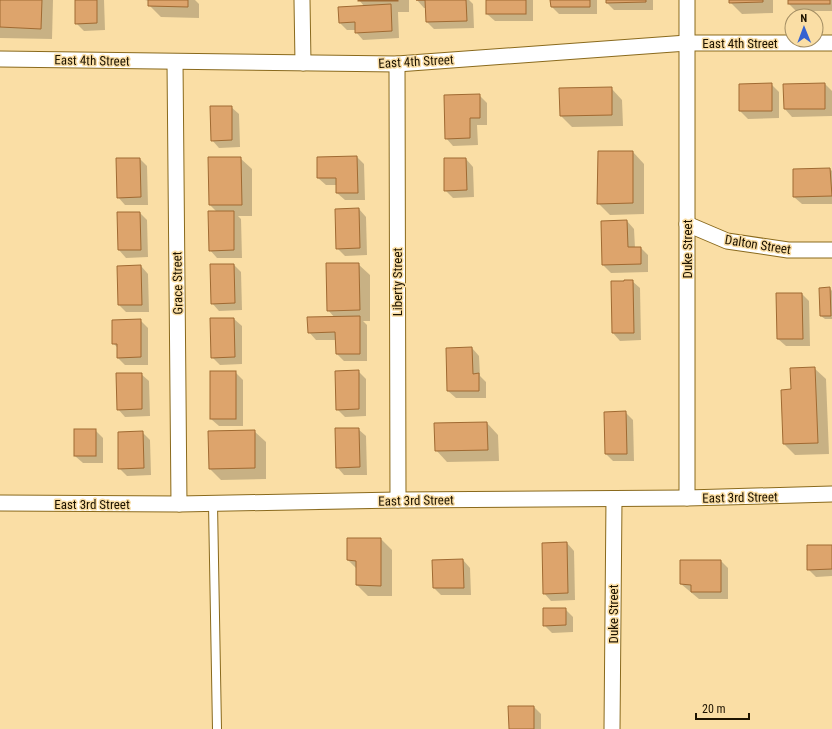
<svg xmlns="http://www.w3.org/2000/svg" width="832" height="729" viewBox="0 0 832 729" font-family="'Roboto Condensed',sans-serif">
	<rect width="100%" height="100%" fill="#fadea5"/>
	<g fill="#0003">
		<path d="M0,0H53L52,39L0,38Z"/>
		<path d="M76,0H104L105,30L84,31L76,23Z"/>
		<path d="M145,0H195L199,4V18L161,17L149,5V1Z"/>
		<path d="M359,0H409V12H398L399,38L363,40L356,32V30H347L340,23L364,6Z"/>
		<path d="M417,0H469L473,4L474,28L434,29L427,22L426,8H424Z"/>
		<path d="M487,0H533V21H495L487,14Z"/>
		<path d="M551,0H597V14H559L552,7Z"/>
		<path d="M607,0H653V10H614L607,3Z"/>
		<path d="M730,0H773V13L742,14L730,2Z"/>
		<path d="M789,0H832V11H796L789,4Z"/>
		<path d="M771,84L779,92V118L748,119L740,111Z"/>
		<path d="M825,84L832,91V116L792,117L785,109L784,85Z"/>
		<path d="M611,88L622,100L623,126L572,127L561,116Z"/>
		<path d="M479,95L487,103V125H477L478,145L453,146L446,138Z"/>
		<path d="M231,107L239,114L240,147L219,148L212,140Z"/>
		<path d="M633,152L644,164V214L610,215L598,203Z"/>
		<path d="M357,157L364,164L365,200H345L337,193V185H326L318,178Z"/>
		<path d="M240,158L252,169V216H238L241,219L242,258H217L210,250L217,212L210,205Z"/>
		<path d="M140,159L147,166L148,205H125L118,197Z"/>
		<path d="M466,159L473,167L474,197L453,198L445,190Z"/>
		<path d="M830,169L832,171V204H802L794,197Z"/>
		<path d="M359,209L366,217L367,255L345,256L337,248Z"/>
		<path d="M118,213H140L147,220L148,257L126,258L119,250Z"/>
		<path d="M627,221L634,229L635,248H641L648,255V272L611,273L603,265Z"/>
		<path d="M358,264L370,275V321H363L367,325V361H344L337,354V340H316L309,332L335,318L328,310Z"/>
		<path d="M234,265L241,272L242,310L219,311L212,303Z"/>
		<path d="M141,266L148,274L149,312H126L119,305Z"/>
		<path d="M632,281L640,288L641,340L620,341L613,333Z"/>
		<path d="M830,288L832,291V319H825L821,316Z"/>
		<path d="M802,294L809,301L810,346H786L778,339Z"/>
		<path d="M234,319L242,326V364L220,365L212,357Z"/>
		<path d="M140,320L148,328V365H125L118,358V348L113,343Z"/>
		<path d="M472,348L479,356L480,376L486,382V398H456L448,391Z"/>
		<path d="M814,368L826,379L829,454L795,455L784,444Z"/>
		<path d="M358,371L366,379V416L345,417L337,409Z"/>
		<path d="M235,372L243,380V426H219L211,419Z"/>
		<path d="M141,374L149,381L150,416L125,417L118,409Z"/>
		<path d="M625,412L633,420L634,461H613L606,454Z"/>
		<path d="M487,423L498,435L499,461L447,462L436,450Z"/>
		<path d="M358,429L366,436L367,475H344L337,467Z"/>
		<path d="M95,430L103,438V463H83L75,456Z"/>
		<path d="M254,431L266,442V479L221,480L210,469Z"/>
		<path d="M142,432L150,440L151,475L127,476L119,468Z"/>
		<path d="M381,539L392,550V596H368L357,585V569L348,560Z"/>
		<path d="M567,543L574,551L575,600L551,601L544,593Z"/>
		<path d="M832,546V576L816,577L808,569Z"/>
		<path d="M463,560L470,568L471,595H441L434,588Z"/>
		<path d="M721,561L728,568V599H699L681,584Z"/>
		<path d="M565,609L573,617V632L552,633L544,625Z"/>
		<path d="M534,707L541,714V729H510Z"/>
	</g>
	<g fill="#dda46c" stroke="#a06a32">
		<path d="M0,0H42L41,29L0,27Z"/>
		<path d="M75,0H97V23L75,24Z"/>
		<path d="M148,0H188V7L148,6Z"/>
		<rect x="358" y="0" width="40" height="1"/>
		<path d="M416,0H466L467,21L426,22L425,0Z"/>
		<rect x="486" y="0" width="40" height="14"/>
		<path d="M550,0H590V7H551Z"/>
		<path d="M606,0H646V2L606,3Z"/>
		<path d="M729,0H763V2L729,3Z"/>
		<rect x="788" y="0" width="42" height="4"/>
		<path d="M391,4L392,31L355,33V22L339,23L338,7Z"/>
		<path d="M772,83V111H739V84Z"/>
		<path d="M825,83V109H784L783,84Z"/>
		<path d="M612,87V115L560,116L559,88Z"/>
		<path d="M480,94V118H470V138L445,139L444,95Z"/>
		<path d="M210,106H232V140L211,141Z"/>
		<path d="M598,151H633V203L597,204Z"/>
		<path d="M357,156L358,193H336V178H317V157Z"/>
		<path d="M208,157H241L242,205H209Z"/>
		<path d="M116,158H140L141,197L117,198Z"/>
		<path d="M444,158H466L467,190L444,191Z"/>
		<path d="M830,168L832,196L793,197V169Z"/>
		<path d="M359,208L360,248L336,249L335,209Z"/>
		<path d="M208,211H234V250L209,251Z"/>
		<path d="M117,212H140L141,250H118Z"/>
		<path d="M627,220L628,247H641V264L602,265L601,221Z"/>
		<path d="M326,263H359L360,310L327,311Z"/>
		<path d="M210,264H234L235,303L211,304Z"/>
		<path d="M141,265L142,305H118L117,266Z"/>
		<path d="M624,280H633L634,333H612L611,281H624Z"/>
		<path d="M830,287L831,316H820L819,288Z"/>
		<path d="M776,293H802L803,339H777Z"/>
		<path d="M360,316V354H336L335,332L308,333L307,317Z"/>
		<path d="M210,318H234L235,357L211,358Z"/>
		<path d="M141,319V357L117,358V344H112V320Z"/>
		<path d="M472,347L473,374L479,373V391H447L446,348Z"/>
		<path d="M815,367L818,443L783,444L781,390L791,389L790,368Z"/>
		<path d="M359,370V409L336,410L335,371Z"/>
		<rect x="210" y="371" width="26" height="48"/>
		<path d="M116,373H142V409L117,410Z"/>
		<path d="M626,411L627,454H605L604,412Z"/>
		<path d="M487,422L488,450L435,451L434,423Z"/>
		<path d="M335,428H359L360,467L336,468Z"/>
		<rect x="74" y="429" width="22" height="27"/>
		<path d="M255,430V468L209,469L208,431Z"/>
		<path d="M143,431L144,468L118,469V432Z"/>
		<path d="M347,538H381V586L356,585V561L347,560Z"/>
		<path d="M567,542L568,593L543,594L542,543Z"/>
		<path d="M807,545H832V569L807,570Z"/>
		<path d="M463,559L464,588H433L432,560Z"/>
		<path d="M680,560H721V592H691V585L680,584Z"/>
		<path d="M543,608H566V625L543,626Z"/>
		<path d="M508,706H534V729H509Z"/>
	</g>
	<g fill="none" stroke-linecap="round" stroke-linejoin="round">
		<g stroke="#8a6a1d" stroke-width="10">
			<path id="service" d="M213,504L217,729"/>
		</g>
		<g stroke="#8a6a1d" stroke-width="17">
			<g id="minor">
				<path d="M302,0L303,63"/>
				<path d="M0,59L397,64L687,43H832"/>
				<path d="M175,62L179,504"/>
				<path d="M397,64L398,500"/>
				<path d="M687,224L727,241L788,250H832"/>
				<path d="M687,498V0"/>
				<path d="M0,503L179,504L398,500L687,498L832,494"/>
				<path d="M612,729L614,499"/>
			</g>
		</g>
		<use href="#service" stroke="#fff" stroke-width="8"/>
		<use href="#minor" stroke="#fff" stroke-width="15"/>
	</g>
	<g text-anchor="middle" stroke-width="3" stroke-linejoin="round" paint-order="stroke">
		<g font-size="13" fill="#1d1300" stroke="#fadea5">
			<text x="740" y="48">East 4th Street</text>
			<text transform="translate(92 60) rotate(1)" y="5">East 4th Street</text>
			<text transform="translate(416 61) rotate(-3)" y="5">East 4th Street</text>
			<text transform="translate(758 244) rotate(9)" y="5">Dalton Street</text>
			<text transform="translate(687 249) rotate(-90)" y="5">Duke Street</text>
			<text transform="translate(397 282) rotate(-90)" y="5">Liberty Street</text>
			<text transform="translate(177 283) rotate(-91)" y="5">Grace Street</text>
			<text transform="translate(740 497) rotate(-1)" y="5">East 3rd Street</text>
			<text transform="translate(416 500) rotate(-1)" y="5">East 3rd Street</text>
			<text x="92" y="509">East 3rd Street</text>
			<text transform="translate(613 614) rotate(-90)" y="5">Duke Street</text>
		</g>
	</g>
	<g transform="translate(804 28) rotate(359)"><circle r="19" fill="#fadea5" stroke="#a28d63"/>
	<path d="M0-3L7 15L0 10L-7 15Z" fill="#3562d1"/>
	<text y="-6" font-size="11" font-weight="bold" text-anchor="middle" fill="#1d1300">N</text>
	</g>
	<path d="M696 713v6h53v-6" fill="none" stroke="#1d1300" stroke-width="2"/>
	<text x="702" y="713" font-size="12" fill="#1d1300" stroke="#fadea5" stroke-width="3" paint-order="stroke">20 m</text>
</svg>
